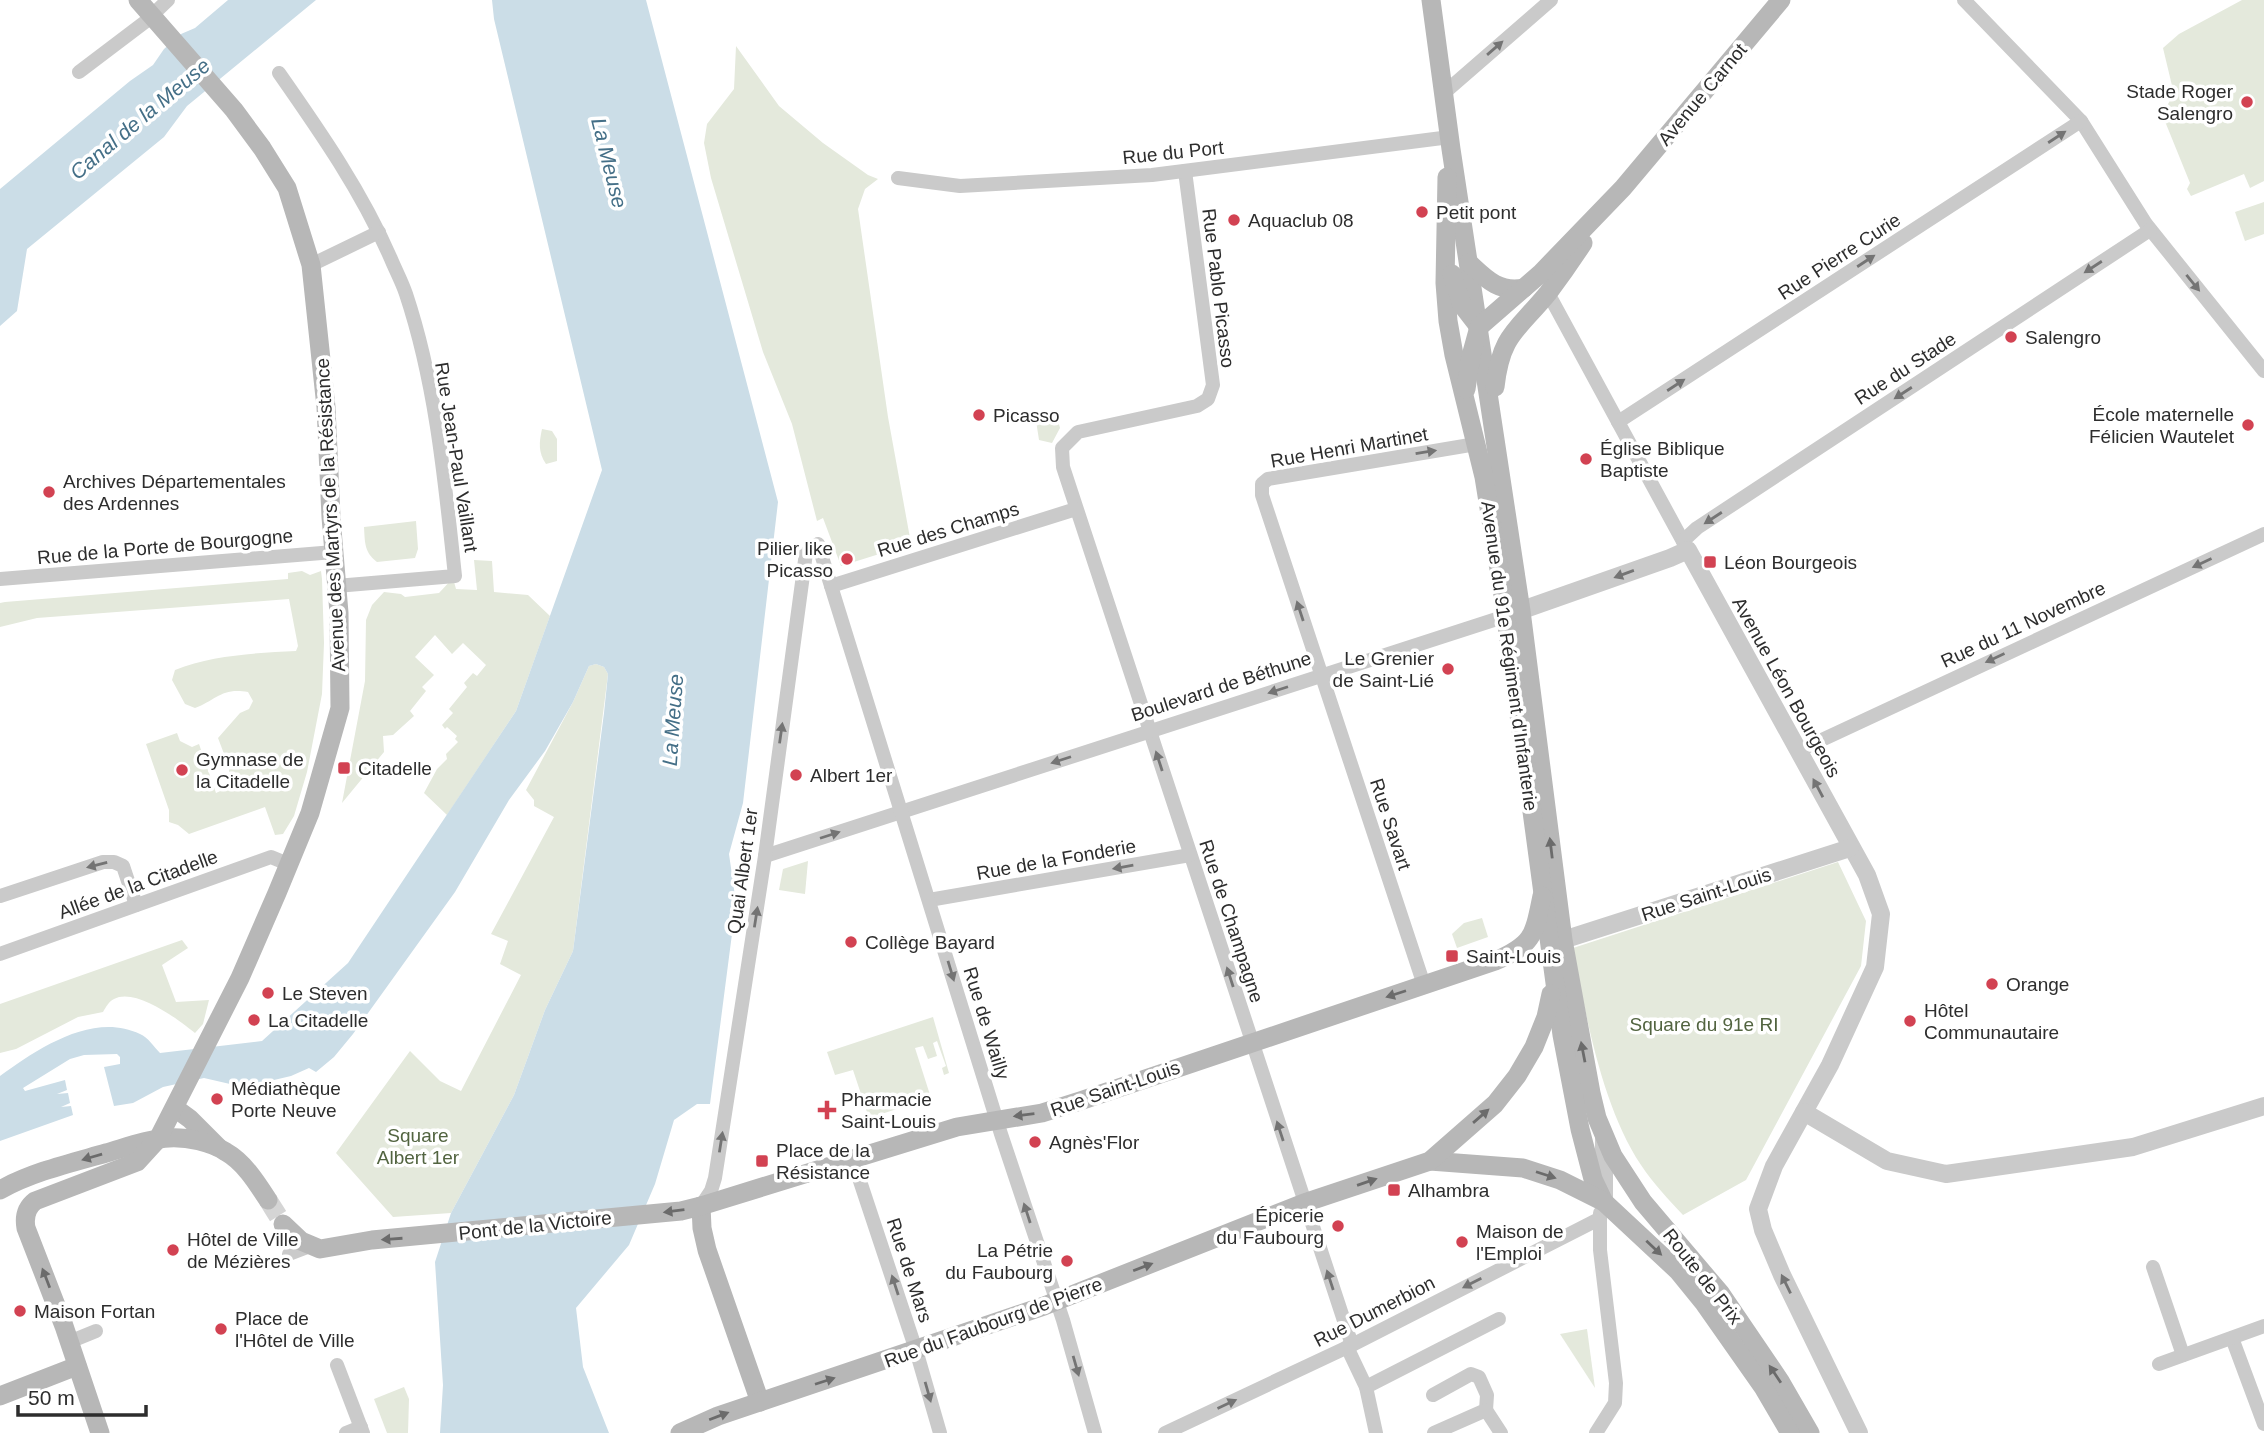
<svg xmlns="http://www.w3.org/2000/svg" width="2264" height="1433" viewBox="0 0 2264 1433" font-family="Helvetica,sans-serif">
	<rect width="100%" height="100%" fill="#fff"/>
	<g fill="#e4e9dc">
		<path d="M2242,0H2264V181L2250,188L2244,174L2191,196L2187,189L2190,183L2162,114L2174,94L2163,48L2179,34Z"/>
		<path d="M736,46L779,106L823,143L868,175L878,179L865,189L858,209L888,417L910,538L908,545L841,566L823,518L817,521L792,424L763,352L711,178L704,143L707,124L734,89Z"/>
		<path d="M2264,202V234L2245,241L2235,212Z"/>
		<path d="M1055,410L1060,428L1052,443L1039,440L1035,414Z"/>
		<path d="M542,429L552,431L557,439V461L546,464C538,452 539,443 542,429Z"/>
		<path d="M416,521L418,549L415,558L377,562C364,552 365,542 364,527Z"/>
		<path d="M474,560L492,561L494,592L528,595L550,616L516,711L447,815L424,793L437,769L447,759L446,754L458,742L455,739L457,736L447,727L445,729L442,725L453,713L449,709L467,687L464,683L473,673L477,676L486,665L463,643L452,654L435,635L415,657L434,675L422,687L426,691L410,711L414,716L393,735L383,736L384,752L342,803L365,681L366,620L372,605L384,592L401,594L405,597L439,593L453,578L456,589L477,590Z"/>
		<path d="M302,571L310,575L321,571L322,579L324,643L322,694L307,772L294,816L283,834L275,835L265,807L189,834L178,825L169,822V810L146,744L177,733L180,741L192,747L199,744L216,793L229,787V767L218,738L240,713L249,709L253,701L248,692C222,687 216,700 195,708L185,704L172,680L175,670C212,655 256,653 296,651L298,646L289,599L37,618L0,627V603L5,602L288,579V573Z"/>
		<path d="M596,664L604,667L608,674L573,951L545,1010L514,1095L451,1213L393,1217L336,1153L410,1051L440,1081L461,1091L521,975L500,964L508,941L491,934L554,817L534,806V800L526,790L573,702L589,666Z"/>
		<path d="M808,861L805,894L779,890L783,869Z"/>
		<path d="M1838,862L1866,921L1861,966L1746,1180L1683,1215C1668,1199 1653,1183 1641,1165C1602,1106 1586,1017 1573,948Z"/>
		<path d="M1482,918L1488,937L1457,948L1452,934L1464,923Z"/>
		<path d="M182,940L188,948L162,965L176,1002L209,1000L203,1024L195,1033C179,1020 135,987 114,999C109,1001 106,1007 103,1012L78,1017L16,1049L0,1053V1004Z"/>
		<path d="M933,1017L949,1073L944,1075L942,1068L946,1066L937,1041L933,1043L937,1056L928,1059L923,1046L915,1048L931,1098L869,1118L853,1070L835,1075L827,1052Z"/>
		<path d="M1587,1329L1595,1388L1560,1334Z"/>
		<path d="M404,1387L409,1399L408,1433H387L374,1399Z"/>
	</g>
	<g fill="#cbdde7">
		<path d="M228,0H316L187,106L164,137L27,249L17,311L0,326V189L130,81L153,65L164,49L181,34L195,28Z"/>
		<path d="M492,0H646L778,502L743,803L729,854L736,903L710,1104H697L674,1120L655,1184L629,1245L576,1308L583,1367L609,1433H440L443,1385L435,1262L451,1213L514,1095L545,1010L573,951L604,713L608,674L604,667L596,664L589,666L573,702L545,751L509,800L455,892L353,1034L334,1057L316,1072L309,1068L291,1076L257,1084H230L204,1078L163,1087L133,1103L114,1106L104,1067L120,1064V1057L117,1054L84,1055L70,1059L23,1088L25,1091L65,1080L67,1090L57,1094L68,1093L70,1103L61,1107L71,1106L73,1115L0,1141V1076C37,1049 93,1011 140,1034C148,1037 154,1047 160,1053L262,1041L348,963L516,711L602,470L494,19Z"/>
	</g>
	<g fill="none" stroke-linecap="round" stroke-linejoin="round">
		<path stroke="#d5d5d5" stroke-width="19" stroke-dasharray="19 10" stroke-linecap="butt" d="M268,1200L283,1224"/>
		<g stroke="#cacaca" stroke-width="14">
			<path d="M1964,0L2081,121L2146,224L2264,371"/>
			<path d="M79,72L145,22L168,0"/>
			<path d="M279,73C321,133 362,192 391,259C396,271 402,282 406,294C436,384 445,482 455,576L336,586"/>
			<path d="M1444,93L1551,0"/>
			<path d="M1185,171L1213,385L1208,399L1197,406L1078,432L1062,448L1063,467L1352,1345"/>
			<path d="M898,178L960,186L1152,175L1450,137"/>
			<path d="M311,265L379,232"/>
			<path d="M1548,293L1686,547"/>
			<path d="M1618,422L2081,121"/>
			<path d="M1683,541L1697,528L2150,230"/>
			<path d="M0,579L334,552"/>
			<path d="M831,586L1076,509"/>
			<path d="M1798,751L2264,534"/>
			<path d="M765,856L1506,616"/>
			<path d="M0,896L103,862H114L123,866L136,905"/>
			<path d="M929,900L1190,855"/>
			<path d="M0,954L271,857L288,864"/>
			<path d="M1424,985L1262,495V484L1268,479L1476,444"/>
			<path d="M853,1160L916,1350L940,1433"/>
			<path d="M701,1206L711,1191L715,1178L765,856L806,553L818,544L1001,1134L1063,1320L1095,1433"/>
			<path d="M289,1254L310,1246"/>
			<path d="M2153,1267L2183,1355"/>
			<path d="M2232,1338L2264,1424"/>
			<path d="M69,1342L96,1331"/>
			<path d="M1347,1347L1366,1387L1499,1319"/>
			<path d="M2159,1364L2264,1326"/>
			<path d="M337,1365L363,1433"/>
			<path d="M1366,1387L1376,1433"/>
			<path d="M1433,1395L1471,1374L1479,1377L1487,1395L1486,1410L1434,1433"/>
			<path d="M1486,1410L1501,1433"/>
			<path d="M346,1433L361,1427"/>
			<path d="M1165,1433L1352,1345L1599,1219"/>
			<path d="M1596,1433L1615,1403L1616,1383L1600,1250V1213"/>
		</g>
		<g stroke="#cacaca" stroke-width="18">
			<path d="M1508,615L1670,558L1688,550L1867,875L1881,914L1875,967L1830,1065L1774,1166L1758,1209L1763,1230L1782,1275L1859,1433"/>
			<path d="M1563,940L1850,848"/>
			<path d="M1804,1112L1887,1161L1946,1174L2133,1147L2264,1106"/>
			<path d="M1604,1135V1202"/>
		</g>
		<g stroke="#b7b7b7" stroke-width="19">
			<path d="M1431,0L1451,149L1521,611L1563,940L1591,1093L1597,1118L1613,1156L1643,1202L1721,1294L1780,1381L1810,1433"/>
			<path d="M1447,177L1445,283L1448,321L1454,355L1484,477L1502,588L1562,1035L1580,1129L1593,1179L1604,1202"/>
			<path d="M1469,263C1486,279 1499,293 1524,288"/>
			<path d="M1452,274L1462,305L1479,327"/>
			<path d="M1495,387C1501,334 1517,331 1548,293C1560,277 1572,260 1583,243"/>
			<path d="M1466,389L1471,356L1479,327L1540,274L1623,188L1781,0"/>
			<path d="M175,1108L190,1119L218,1147"/>
			<path d="M1430,1161L1523,1168L1560,1180L1604,1202L1678,1271L1704,1303L1763,1387L1790,1433"/>
			<path d="M0,1190C32,1172 71,1163 106,1153C127,1147 148,1139 169,1138C187,1137 211,1142 226,1152C244,1162 257,1183 268,1200"/>
			<path d="M701,1206L702,1228L707,1250L760,1402"/>
			<path d="M283,1224L301,1241L320,1249L372,1240L681,1211L701,1206L957,1127L1042,1113L1080,1101L1495,961C1534,944 1534,935 1542,896"/>
			<path d="M0,1396L77,1366"/>
			<path d="M100,1433L64,1326L26,1228C24,1217 26,1208 35,1201L137,1162L158,1139L240,978L277,893L310,813L340,708L339,613L331,517L326,407L311,265L287,188L262,148L234,110L138,0"/>
			<path d="M680,1433L718,1416L1044,1306L1304,1203L1430,1161L1495,1104L1517,1076L1534,1047L1546,1017L1551,994"/>
		</g>
	</g>
	<defs><path id="oneway-solid" d="M-6-.8H1V-3.2L6.5 0L1 3.2V.8H-6Z" transform="scale(1.75)"/></defs>
	<g fill="#747474">
		<use href="#oneway-solid" transform="translate(1495 48) rotate(-41)"/>
		<use href="#oneway-solid" transform="translate(2057 137) rotate(-33)"/>
		<use href="#oneway-solid" transform="translate(1866 261) rotate(-33)"/>
		<use href="#oneway-solid" transform="translate(2093 267) rotate(147)"/>
		<use href="#oneway-solid" transform="translate(2193 283) rotate(51)"/>
		<use href="#oneway-solid" transform="translate(1676 385) rotate(-33)"/>
		<use href="#oneway-solid" transform="translate(1903 393) rotate(147)"/>
		<use href="#oneway-solid" transform="translate(1426 452) rotate(-9)"/>
		<use href="#oneway-solid" transform="translate(1713 518) rotate(147)"/>
		<use href="#oneway-solid" transform="translate(2202 563) rotate(155)"/>
		<use href="#oneway-solid" transform="translate(1624 574) rotate(160)"/>
		<use href="#oneway-solid" transform="translate(1300 611) rotate(-108)"/>
		<use href="#oneway-solid" transform="translate(1995 658) rotate(155)"/>
		<use href="#oneway-solid" transform="translate(1278 690) rotate(162)"/>
		<use href="#oneway-solid" transform="translate(781 733) rotate(-82)"/>
		<use href="#oneway-solid" transform="translate(1061 760) rotate(162)"/>
		<use href="#oneway-solid" transform="translate(1159 761) rotate(-108)"/>
		<use href="#oneway-solid" transform="translate(1818 788) rotate(-118)"/>
		<use href="#oneway-solid" transform="translate(830 835) rotate(-18)"/>
		<use href="#oneway-solid" transform="translate(97 865) rotate(166)"/>
		<use href="#oneway-solid" transform="translate(1123 867) rotate(170)"/>
		<use href="#oneway-solid" transform="translate(756 917) rotate(-81)"/>
		<use href="#oneway-solid" transform="translate(951 971) rotate(73)"/>
		<use href="#oneway-solid" transform="translate(1230 977) rotate(-108)"/>
		<use href="#oneway-solid" transform="translate(1280 1131) rotate(-108)"/>
		<use href="#oneway-solid" transform="translate(721 1142) rotate(-81)"/>
		<use href="#oneway-solid" transform="translate(1027 1213) rotate(-108)"/>
		<use href="#oneway-solid" transform="translate(1330 1280) rotate(-108)"/>
		<use href="#oneway-solid" transform="translate(1472 1283) rotate(153)"/>
		<use href="#oneway-solid" transform="translate(1786 1284) rotate(-116)"/>
		<use href="#oneway-solid" transform="translate(895 1285) rotate(-108)"/>
		<use href="#oneway-solid" transform="translate(1076 1366) rotate(74)"/>
		<use href="#oneway-solid" transform="translate(928 1392) rotate(74)"/>
		<use href="#oneway-solid" transform="translate(1227 1404) rotate(-25)"/>
	</g>
	<g fill="#6b6b6b">
		<use href="#oneway-solid" transform="translate(1551 848) rotate(-97)"/>
		<use href="#oneway-solid" transform="translate(1396 994) rotate(162)"/>
		<use href="#oneway-solid" transform="translate(1583 1052) rotate(-101)"/>
		<use href="#oneway-solid" transform="translate(1024 1115) rotate(173)"/>
		<use href="#oneway-solid" transform="translate(1481 1116) rotate(-41)"/>
		<use href="#oneway-solid" transform="translate(92 1157) rotate(164)"/>
		<use href="#oneway-solid" transform="translate(1546 1175) rotate(18)"/>
		<use href="#oneway-solid" transform="translate(1367 1182) rotate(-19)"/>
		<use href="#oneway-solid" transform="translate(674 1211) rotate(173)"/>
		<use href="#oneway-solid" transform="translate(392 1239) rotate(176)"/>
		<use href="#oneway-solid" transform="translate(1654 1248) rotate(43)"/>
		<use href="#oneway-solid" transform="translate(1143 1267) rotate(-21)"/>
		<use href="#oneway-solid" transform="translate(46 1278) rotate(-111)"/>
		<use href="#oneway-solid" transform="translate(1775 1374) rotate(-124)"/>
		<use href="#oneway-solid" transform="translate(825 1381) rotate(-18)"/>
		<use href="#oneway-solid" transform="translate(719 1416) rotate(-21)"/>
	</g>
	<g fill="#d24252" stroke="#fff" stroke-width="2.5">
		<circle cx="2247" cy="102" r="7"/>
		<circle cx="1422" cy="212" r="7"/>
		<circle cx="1234" cy="220" r="7"/>
		<circle cx="2011" cy="337" r="7"/>
		<circle cx="979" cy="415" r="7"/>
		<circle cx="2248" cy="425" r="7"/>
		<circle cx="1586" cy="459" r="7"/>
		<circle cx="49" cy="492" r="7"/>
		<circle cx="847" cy="559" r="7"/>
		<rect x="1703" y="555" width="14" height="14" rx="3.5"/>
		<circle cx="1448" cy="669" r="7"/>
		<rect x="337" y="761" width="14" height="14" rx="3.5"/>
		<circle cx="182" cy="770" r="7"/>
		<circle cx="796" cy="775" r="7"/>
		<circle cx="851" cy="942" r="7"/>
		<rect x="1445" y="949" width="14" height="14" rx="3.5"/>
		<circle cx="1992" cy="984" r="7"/>
		<circle cx="268" cy="993" r="7"/>
		<circle cx="254" cy="1020" r="7"/>
		<circle cx="1910" cy="1021" r="7"/>
		<circle cx="217" cy="1099" r="7"/>
		<path d="M823.5 1099.5h7v7h7v7h-7v7h-7v-7h-7v-7h7z"/>
		<circle cx="1035" cy="1142" r="7"/>
		<rect x="755" y="1154" width="14" height="14" rx="3.5"/>
		<rect x="1387" y="1183" width="14" height="14" rx="3.5"/>
		<circle cx="1338" cy="1226" r="7"/>
		<circle cx="1462" cy="1242" r="7"/>
		<circle cx="173" cy="1250" r="7"/>
		<circle cx="1067" cy="1261" r="7"/>
		<circle cx="20" cy="1311" r="7"/>
		<circle cx="221" cy="1329" r="7"/>
	</g>
	<g text-anchor="middle" stroke-width="7" stroke-linejoin="round" paint-order="stroke">
		<g font-size="19" fill="#2d2d2d" stroke="#fff" text-anchor="start">
			<text x="2233" y="98" text-anchor="end">Stade Roger<tspan x="2233" dy="22">Salengro</tspan></text>
			<text x="1436" y="219">Petit pont</text>
			<text x="1248" y="227">Aquaclub 08</text>
			<text x="2025" y="344">Salengro</text>
			<text x="2234" y="421" text-anchor="end">École maternelle<tspan x="2234" dy="22">Félicien Wautelet</tspan></text>
			<text x="993" y="422">Picasso</text>
			<text x="1600" y="455">Église Biblique<tspan x="1600" dy="22">Baptiste</tspan></text>
			<text x="63" y="488">Archives Départementales<tspan x="63" dy="22">des Ardennes</tspan></text>
			<text x="833" y="555" text-anchor="end">Pilier like<tspan x="833" dy="22">Picasso</tspan></text>
			<text x="1724" y="569">Léon Bourgeois</text>
			<text x="1434" y="665" text-anchor="end">Le Grenier<tspan x="1434" dy="22">de Saint-Lié</tspan></text>
			<text x="196" y="766">Gymnase de<tspan x="196" dy="22">la Citadelle</tspan></text>
			<text x="358" y="775">Citadelle</text>
			<text x="810" y="782">Albert 1er</text>
			<text x="865" y="949">Collège Bayard</text>
			<text x="1466" y="963">Saint-Louis</text>
			<text x="2006" y="991">Orange</text>
			<text x="282" y="1000">Le Steven</text>
			<text x="1924" y="1017">Hôtel<tspan x="1924" dy="22">Communautaire</tspan></text>
			<text x="268" y="1027">La Citadelle</text>
			<text x="231" y="1095">Médiathèque<tspan x="231" dy="22">Porte Neuve</tspan></text>
			<text x="841" y="1106">Pharmacie<tspan x="841" dy="22">Saint-Louis</tspan></text>
			<text x="1049" y="1149">Agnès'Flor</text>
			<text x="776" y="1157">Place de la<tspan x="776" dy="22">Résistance</tspan></text>
			<text x="1408" y="1197">Alhambra</text>
			<text x="1324" y="1222" text-anchor="end">Épicerie<tspan x="1324" dy="22">du Faubourg</tspan></text>
			<text x="1476" y="1238">Maison de<tspan x="1476" dy="22">l'Emploi</tspan></text>
			<text x="187" y="1246">Hôtel de Ville<tspan x="187" dy="22">de Mézières</tspan></text>
			<text x="1053" y="1257" text-anchor="end">La Pétrie<tspan x="1053" dy="22">du Faubourg</tspan></text>
			<text x="34" y="1318">Maison Fortan</text>
			<text x="235" y="1325">Place de<tspan x="235" dy="22">l'Hôtel de Ville</tspan></text>
		</g>
		<g font-size="19" fill="#2d2d2d" stroke="#fff">
			<text transform="translate(1702 94) rotate(-50)" y="7">Avenue Carnot</text>
			<text transform="translate(1173 152) rotate(-6)" y="7">Rue du Port</text>
			<text transform="translate(1839 256) rotate(-33)" y="7">Rue Pierre Curie</text>
			<text transform="translate(1219 288) rotate(83)" y="7">Rue Pablo Picasso</text>
			<text transform="translate(1905 368) rotate(-33)" y="7">Rue du Stade</text>
			<text transform="translate(1349 447) rotate(-10)" y="7">Rue Henri Martinet</text>
			<text transform="translate(457 457) rotate(81)" y="7">Rue Jean-Paul Vaillant</text>
			<text transform="translate(330 515) rotate(-93)" y="7">Avenue des Martyrs de la Résistance</text>
			<text transform="translate(948 529) rotate(-17)" y="7">Rue des Champs</text>
			<text transform="translate(165 546) rotate(-5)" y="7">Rue de la Porte de Bourgogne</text>
			<text transform="translate(2023 624) rotate(-25)" y="7">Rue du 11 Novembre</text>
			<text transform="translate(1510 656) rotate(82)" y="7">Avenue du 91e Régiment d'Infanterie</text>
			<text transform="translate(1221 686) rotate(-18)" y="7">Boulevard de Béthune</text>
			<text transform="translate(1787 687) rotate(61)" y="7">Avenue Léon Bourgeois</text>
			<text transform="translate(1391 824) rotate(72)" y="7">Rue Savart</text>
			<text transform="translate(1056 859) rotate(-10)" y="7">Rue de la Fonderie</text>
			<text transform="translate(742 871) rotate(-82)" y="7">Quai Albert 1er</text>
			<text transform="translate(138 884) rotate(-20)" y="7">Allée de la Citadelle</text>
			<text transform="translate(1706 894) rotate(-18)" y="7">Rue Saint-Louis</text>
			<text transform="translate(1232 921) rotate(72)" y="7">Rue de Champagne</text>
			<text transform="translate(987 1023) rotate(73)" y="7">Rue de Wailly</text>
			<text transform="translate(1115 1088) rotate(-19)" y="7">Rue Saint-Louis</text>
			<text transform="translate(535 1225) rotate(-6)" y="7">Pont de la Victoire</text>
			<text transform="translate(910 1270) rotate(72)" y="7">Rue de Mars</text>
			<text transform="translate(1703 1276) rotate(52)" y="7">Route de Prix</text>
			<text transform="translate(1374 1311) rotate(-27)" y="7">Rue Dumerbion</text>
			<text transform="translate(993 1322) rotate(-20)" y="7">Rue du Faubourg de Pierre</text>
		</g>
		<g font-size="19" fill="#526440" stroke="#fff">
			<text x="1704" y="1031">Square du 91e RI</text>
			<text x="418" y="1142">Square<tspan x="418" dy="22">Albert 1er</tspan></text>
		</g>
		<g font-size="21" font-style="italic" fill="#446f87" stroke="#fff">
			<text transform="translate(140 119) rotate(-40)" y="7">Canal de la Meuse</text>
			<text transform="translate(609 163) rotate(76)" y="7">La Meuse</text>
			<text transform="translate(673 720) rotate(-86)" y="7">La Meuse</text>
		</g>
	</g>
	<path d="M18 1405v10h128v-10" fill="none" stroke="#2d2d2d" stroke-width="3.5"/>
	<text x="28" y="1405" font-size="21" fill="#2d2d2d" stroke="#ffffff" stroke-width="5" paint-order="stroke">50 m</text>
</svg>
